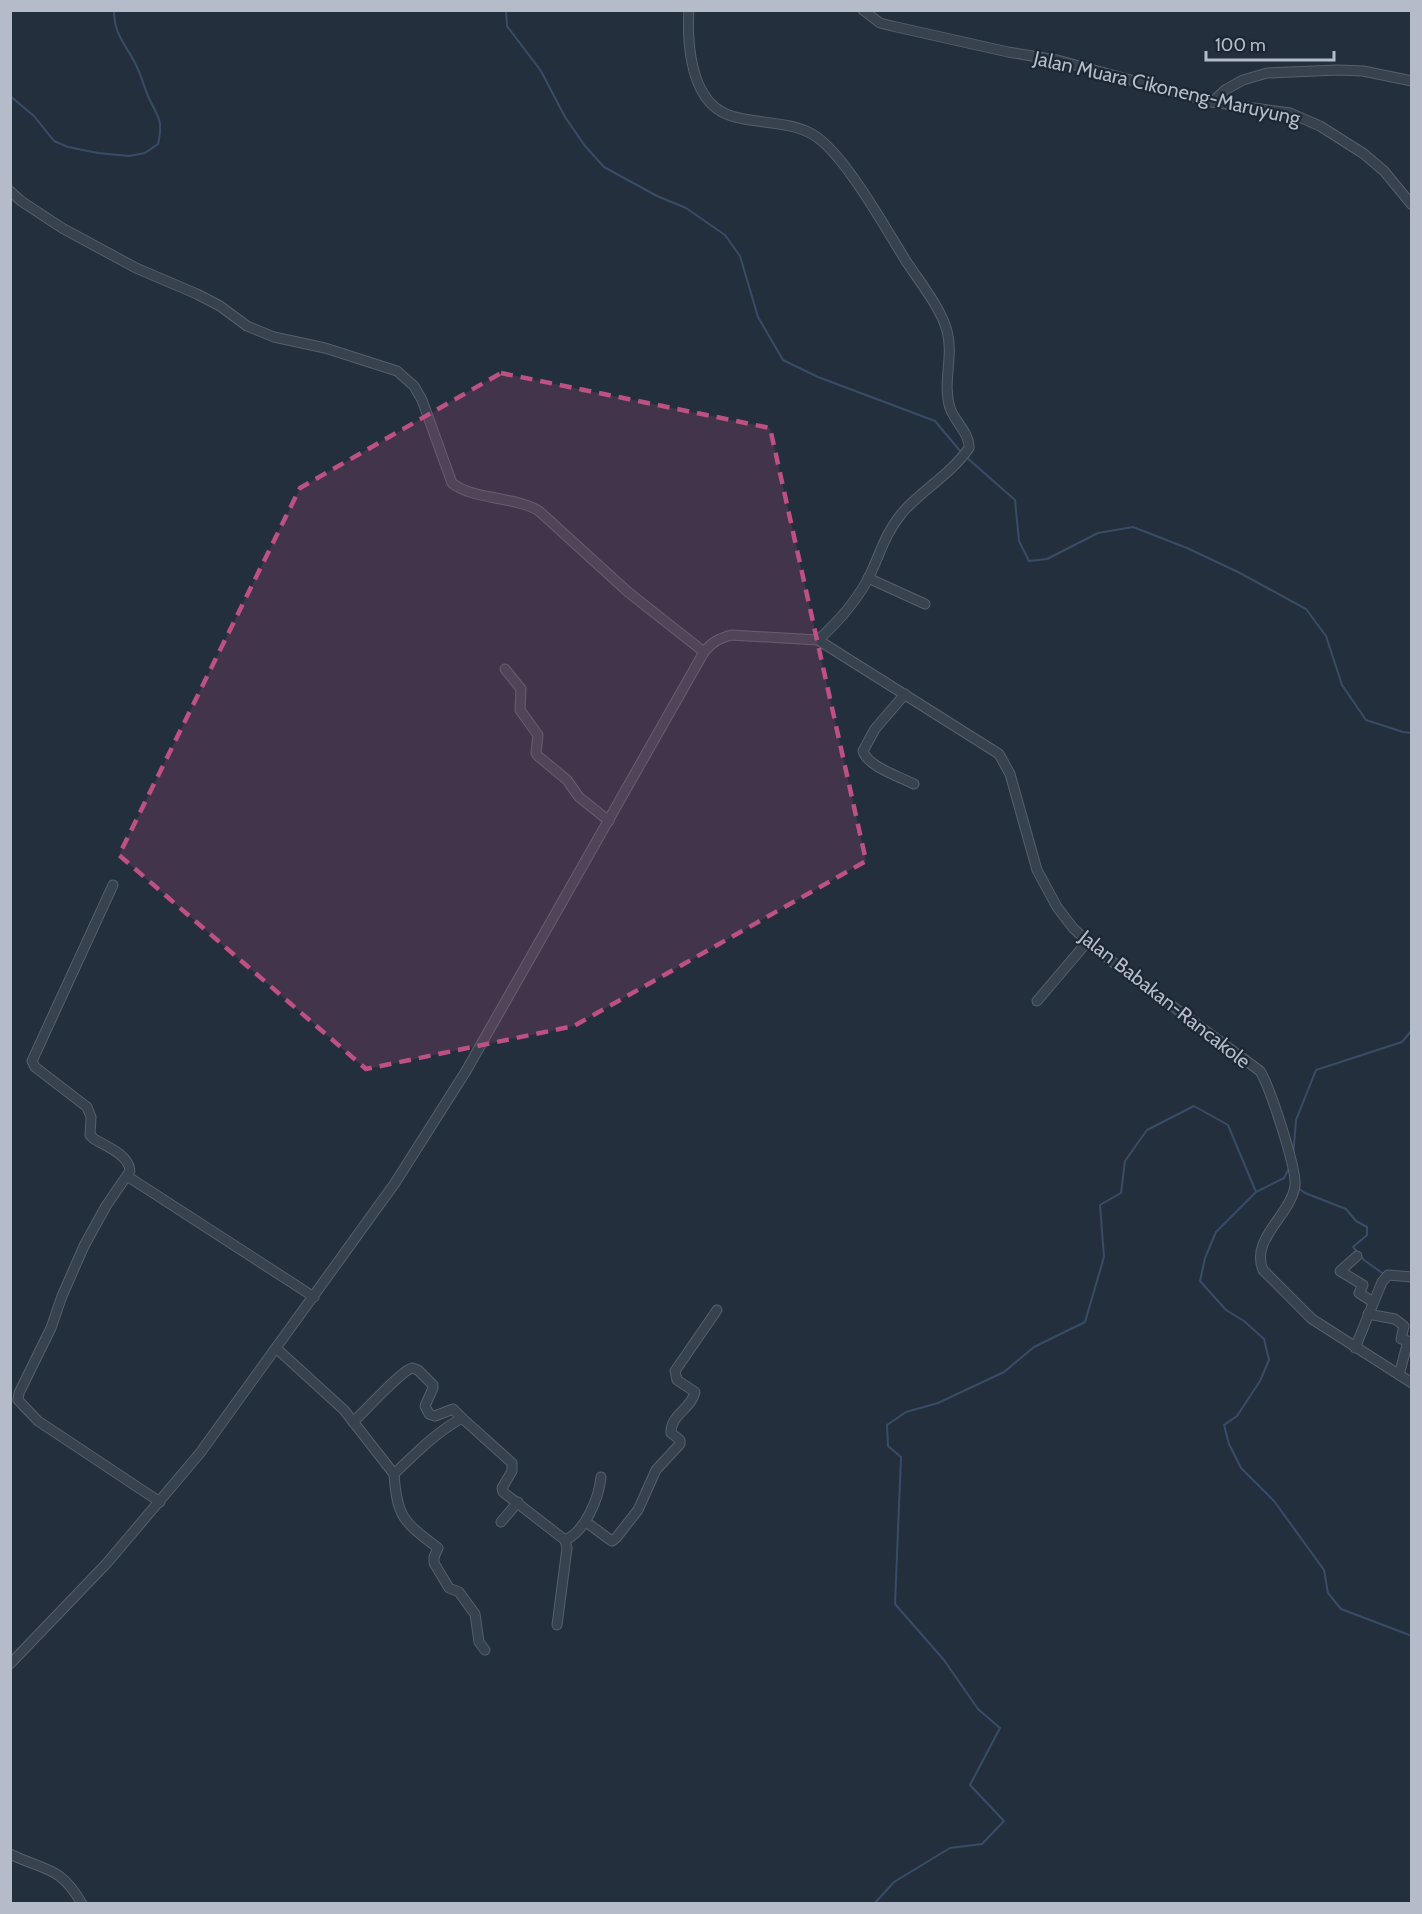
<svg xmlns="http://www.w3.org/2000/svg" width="1422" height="1914" viewBox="0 0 1422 1914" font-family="Cabin,sans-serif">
	<rect width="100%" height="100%" fill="#242f3e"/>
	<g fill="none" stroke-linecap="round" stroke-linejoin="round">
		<g stroke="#394c67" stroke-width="2">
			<path d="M506,10L507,26L541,71L565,117L585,146L604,167L657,196L686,208L725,235L740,256L758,317L783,360L818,377L935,421L961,452"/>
			<path d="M10,96L34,116L54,141L68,147L98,153L129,156L145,153L158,144C164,118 157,117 148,96C144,86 141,75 136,65C126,44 114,36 114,10"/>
			<path d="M965,456L1015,500L1019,541L1029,561L1047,559L1098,533L1133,527L1187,548L1238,572L1306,609L1326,636L1342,685L1366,720L1403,732L1412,733"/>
			<path d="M1293,1157L1296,1120L1316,1070L1402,1042L1412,1030"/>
			<path d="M1289,1168L1284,1178L1256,1192L1216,1232L1205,1258L1200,1281L1226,1310L1244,1321L1264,1339L1269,1360L1260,1381L1237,1416L1224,1425L1229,1444L1241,1468L1274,1501L1324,1570L1328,1593L1341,1609L1412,1636"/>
			<path d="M1298,1188L1305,1193L1346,1209L1356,1221L1367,1227V1235L1353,1247L1364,1260L1385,1275"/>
			<path d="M874,1904L894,1882L950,1848L982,1844L1004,1821L970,1785L1000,1728L978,1709L944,1660L895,1604L901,1457L888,1446L887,1425L906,1412L938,1403L1004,1372L1034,1347L1085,1322L1104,1257L1100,1205L1121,1193L1125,1161L1147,1130L1194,1106L1228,1125L1256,1192"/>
		</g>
		<g stroke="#565f6c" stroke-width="11">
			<g id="minor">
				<path d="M863,10L880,23L892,26L1008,52L1057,60L1212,102L1290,113L1320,126L1364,154L1384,171L1412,205"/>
				<path d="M1212,102L1225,90L1243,80L1267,73L1338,70L1363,71L1412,81"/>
				<path d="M10,191L21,201L62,228L136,268L197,294L220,306L247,326L274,337L325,348L397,371L414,386L422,400L452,483C473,500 514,496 539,511L628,592L704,652"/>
				<path d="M868,578L925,604"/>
				<path d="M818,640L999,754L1010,774L1037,870L1057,907L1073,928L1098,951L1260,1071C1270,1087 1297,1169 1295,1186C1290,1216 1250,1239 1263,1270L1312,1319L1412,1383"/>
				<path d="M505,669L521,689L520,710L538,735L536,753L538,756L567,780L579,797L609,821"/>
				<path d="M905,694L875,729L863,751C867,766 900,777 914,784"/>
				<path d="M113,885L32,1061L35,1067L87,1107L91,1117L90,1135L94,1139C106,1146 129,1155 130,1171L106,1206L84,1246L62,1296L51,1328L19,1393L18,1400L38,1421L160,1502"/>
				<path d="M1037,1001L1088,941"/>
				<path d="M127,1176L314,1297"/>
				<path d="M1357,1256L1340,1271L1363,1285L1359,1293L1373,1302"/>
				<path d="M1368,1314L1395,1319L1404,1326L1401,1339L1408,1341L1399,1375"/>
				<path d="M276,1348L344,1410L394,1474C416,1453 435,1433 462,1418L512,1463V1471L502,1488L503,1492L565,1540C585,1532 599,1498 601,1477"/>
				<path d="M1355,1348L1382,1282L1388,1275L1412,1277"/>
				<path d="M353,1422C365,1411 401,1371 412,1368L418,1370L433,1385V1388L425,1406L429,1414L435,1416L453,1409L462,1418"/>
				<path d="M394,1474C397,1518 404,1522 438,1548L434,1557V1563L449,1588L459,1592L475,1614L479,1642L485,1650"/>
				<path d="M501,1522L518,1502"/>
				<path d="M586,1522L609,1539L612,1541L616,1538L638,1510L656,1470L680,1444V1440L671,1433C670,1415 692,1408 695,1392L677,1380L675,1371L717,1310"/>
				<path d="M557,1625L567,1548L565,1540"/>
				<path d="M10,1664L107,1563L200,1453L395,1183L466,1071L704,652C712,642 718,639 731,635L818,640C838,622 855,603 868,579C880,555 884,535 902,513C922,490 951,474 969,448C970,434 955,422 950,408C942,383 954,356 947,331C941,308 919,281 906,261C886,229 843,151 812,134C784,118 738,126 716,108C690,88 687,40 689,10"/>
				<path d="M10,1854C45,1871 61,1866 82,1904"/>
			</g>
		</g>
		<use href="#minor" stroke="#38414e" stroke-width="9"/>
	</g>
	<path fill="#bd5182" fill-opacity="0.2" stroke="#bd5182" stroke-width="4.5" stroke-dasharray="12 8" stroke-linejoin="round" d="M501,373L770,428L866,861L574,1026L366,1069L119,855L300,488Z"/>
	<g text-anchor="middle" stroke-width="4.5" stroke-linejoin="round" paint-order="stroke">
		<g font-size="20" fill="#b4bcc9" stroke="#1d2633">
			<text transform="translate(1167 88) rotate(13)" y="7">Jalan Muara Cikoneng-Maruyung</text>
			<text transform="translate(1165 999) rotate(38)" y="7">Jalan Babakan-Rancakole</text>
		</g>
	</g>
	<rect width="1422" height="1914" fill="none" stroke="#b4bcc9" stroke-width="24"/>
	<path d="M1206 51v9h128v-9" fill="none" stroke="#b4bcc9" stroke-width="3"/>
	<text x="1215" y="51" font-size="18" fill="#b4bcc9" stroke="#1d2633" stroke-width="4.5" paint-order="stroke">100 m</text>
</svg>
